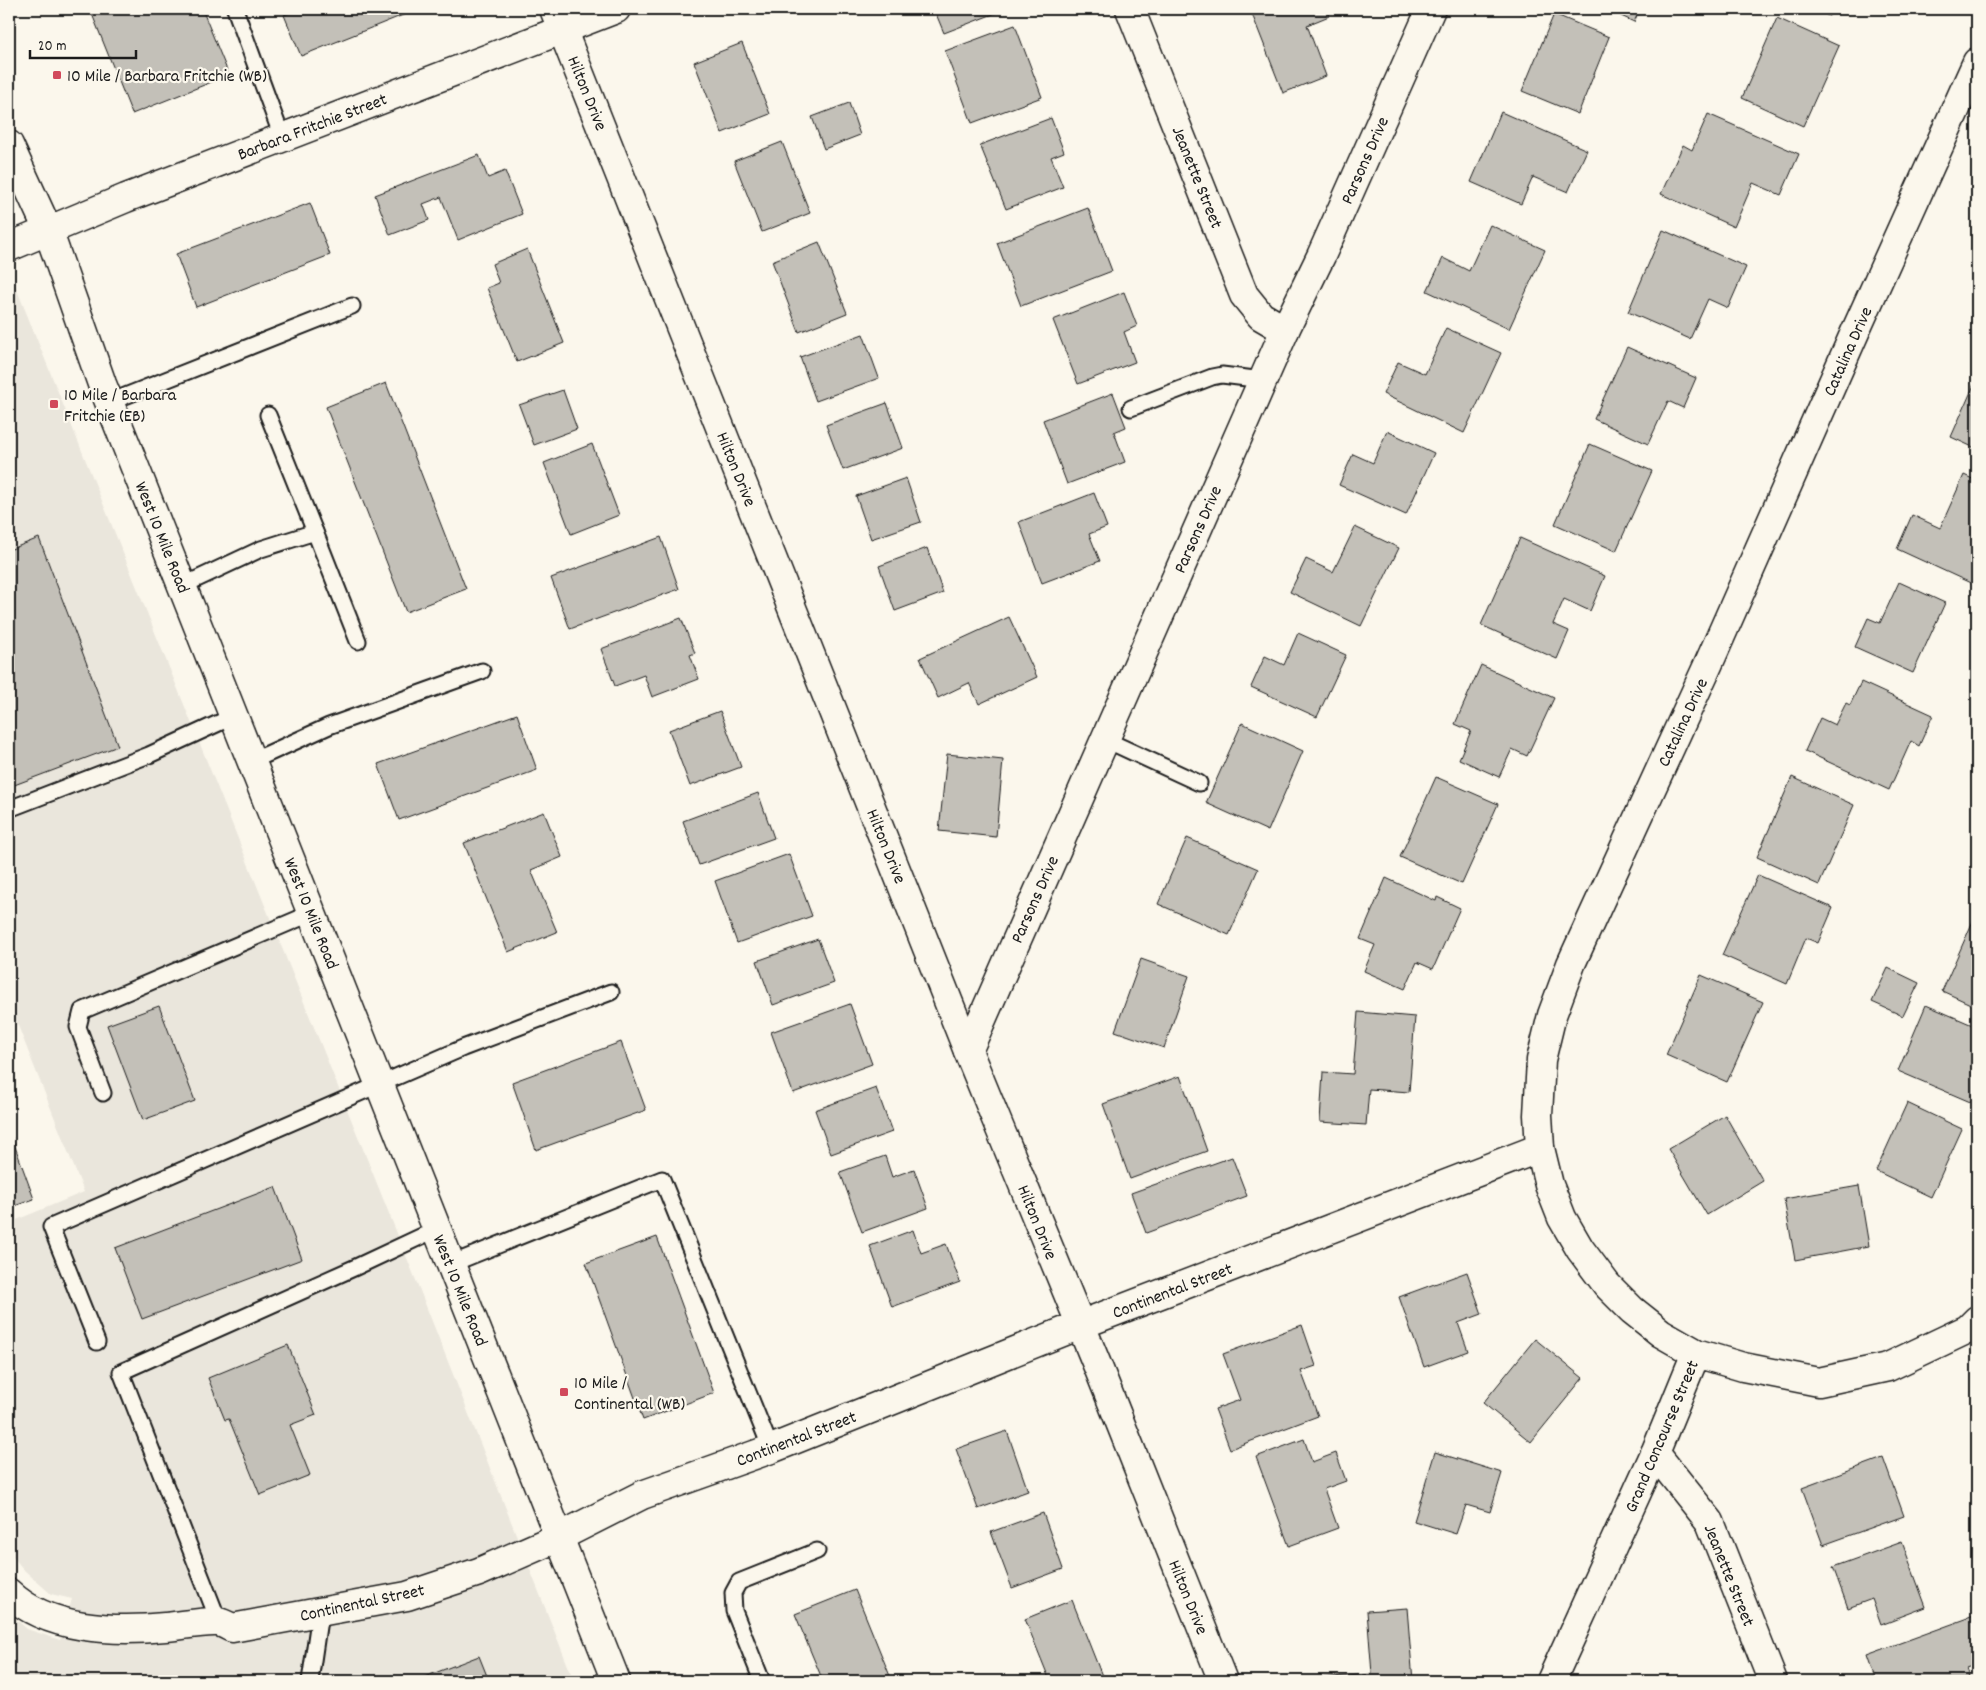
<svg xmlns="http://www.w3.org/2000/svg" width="1986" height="1690" viewBox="0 0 1986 1690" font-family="Dekko,sans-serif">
	<rect width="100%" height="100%" fill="#fbf7ec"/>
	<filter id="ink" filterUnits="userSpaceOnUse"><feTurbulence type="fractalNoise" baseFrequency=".02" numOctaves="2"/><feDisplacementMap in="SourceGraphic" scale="10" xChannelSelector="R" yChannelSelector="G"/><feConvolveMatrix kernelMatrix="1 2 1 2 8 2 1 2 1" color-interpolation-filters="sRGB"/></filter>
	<g filter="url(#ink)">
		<path fill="#eae6dc" d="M9,270L415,1278L574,1681H9V1613L27,1629L60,1640L72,1599L51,1594L24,1570L9,1552V1223L84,1192L9,1003Z"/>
		<g fill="#c3c0b8" stroke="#1c1c1c">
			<path d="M90,9H202L229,75L132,114Z"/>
			<path d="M300,9H418L301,56L284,15Z"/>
			<path d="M934,9H1001V11L944,33Z"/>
			<path d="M1250,9H1326L1329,16L1307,25L1326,76L1283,93Z"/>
			<path d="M1606,9H1640L1634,22Z"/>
			<path d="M1812,9H1832L1829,16Z"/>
			<path d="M1554,14L1609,37L1578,114L1522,91Z"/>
			<path d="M1777,18L1839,46L1803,126L1742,98Z"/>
			<path d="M1015,25L1042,97L972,123L945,51Z"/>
			<path d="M742,43L770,114L722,133L694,62Z"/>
			<path d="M849,103L860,135L824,149L812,117Z"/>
			<path d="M1501,112L1587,150L1568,192L1533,177L1521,204L1471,182Z"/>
			<path d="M1708,114L1799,154L1781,195L1753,183L1734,227L1661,194L1683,145L1692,150Z"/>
			<path d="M1051,118L1064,152L1051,157L1063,187L1006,209L980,145Z"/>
			<path d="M782,142L810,213L762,232L734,161Z"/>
			<path d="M479,155L488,178L505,171L522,214L458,240L441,197L423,204L429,220L390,235L375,195Z"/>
			<path d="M310,203L330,255L196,307L176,254Z"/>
			<path d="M1088,208L1112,271L1021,306L997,243Z"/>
			<path d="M1490,225L1545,250L1509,329L1427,291L1443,258L1469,271Z"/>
			<path d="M1663,230L1746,267L1728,308L1708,299L1690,339L1628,312Z"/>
			<path d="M819,242L847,313L799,332L772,261Z"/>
			<path d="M527,249L564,343L517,362L487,288L499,283L492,264Z"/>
			<path d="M1124,292L1137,326L1124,332L1135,362L1078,384L1053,320Z"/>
			<path d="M1446,328L1501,353L1464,433L1383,394L1398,362L1425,374Z"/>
			<path d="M863,334L879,378L816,401L800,357Z"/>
			<path d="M1627,347L1696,378L1683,408L1668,401L1648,444L1594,419Z"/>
			<path d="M1977,378V449L1951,437Z"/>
			<path d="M386,383L466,589L406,612L326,407Z"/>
			<path d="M563,390L577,429L534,445L519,405Z"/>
			<path d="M1113,393L1126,427L1114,432L1125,462L1067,484L1043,420Z"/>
			<path d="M887,403L903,448L843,470L826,425Z"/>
			<path d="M1387,431L1434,453L1406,515L1339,485L1353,454L1373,463Z"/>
			<path d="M592,444L619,515L571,534L544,463Z"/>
			<path d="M1590,444L1652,471L1616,551L1555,524Z"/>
			<path d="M1964,475L1977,481V586L1897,549L1912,515L1940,528Z"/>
			<path d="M906,478L921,522L871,539L856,496Z"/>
			<path d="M1094,493L1107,527L1089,534L1100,561L1042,583L1019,522Z"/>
			<path d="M1355,527L1399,548L1361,626L1290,592L1306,559L1333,572Z"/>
			<path d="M661,537L679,589L570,629L551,578Z"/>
			<path d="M39,538L118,746L9,787V550Z"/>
			<path d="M1520,538L1605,576L1590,611L1564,599L1553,624L1569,631L1557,659L1481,625Z"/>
			<path d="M927,548L943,593L895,611L879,566Z"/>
			<path d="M1899,582L1945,603L1913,673L1855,647L1868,618L1880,623Z"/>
			<path d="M1009,617L1037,677L979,704L969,683L938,698L920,658Z"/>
			<path d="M681,618L695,653L690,655L699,679L652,697L644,675L615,686L601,649Z"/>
			<path d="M1298,633L1346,655L1317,717L1251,687L1265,656L1284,665Z"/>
			<path d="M1481,665L1554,698L1527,756L1512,749L1499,777L1459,759L1471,731L1455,724Z"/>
			<path d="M1861,682L1933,715L1919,746L1911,741L1889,790L1805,751L1820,718L1835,725L1846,703L1850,705Z"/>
			<path d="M720,711L741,767L690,786L669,730Z"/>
			<path d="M517,714L537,770L399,820L378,764Z"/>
			<path d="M1242,723L1303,751L1268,831L1206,803Z"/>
			<path d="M947,754L1003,760L996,837L939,831Z"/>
			<path d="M1436,777L1498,804L1462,884L1400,857Z"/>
			<path d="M1792,777L1854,805L1819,885L1757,857Z"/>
			<path d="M758,793L774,838L699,865L683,821Z"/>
			<path d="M544,812L562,857L531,870L557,932L508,952L464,843Z"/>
			<path d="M1187,838L1258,869L1229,935L1158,904Z"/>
			<path d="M789,854L812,916L737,943L715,881Z"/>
			<path d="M1758,875L1833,908L1818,943L1806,938L1787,984L1722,955Z"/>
			<path d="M1386,878L1436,901L1437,897L1460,908L1433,969L1417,962L1405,989L1364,971L1375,945L1360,939Z"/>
			<path d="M1977,912V1007L1942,991Z"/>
			<path d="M818,939L834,983L773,1005L757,961Z"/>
			<path d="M1141,959L1189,976L1164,1048L1115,1031Z"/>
			<path d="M1888,968L1919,983L1903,1016L1872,1002Z"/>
			<path d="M1701,975L1763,1002L1727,1082L1666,1055Z"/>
			<path d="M850,1004L872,1064L793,1093L771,1032Z"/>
			<path d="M1926,1005L1977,1027V1099L1975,1104L1898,1071Z"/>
			<path d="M159,1006L195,1101L143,1120L107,1025Z"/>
			<path d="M1358,1012L1415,1017L1409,1092L1369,1089L1366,1125L1320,1122L1323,1072L1353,1074Z"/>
			<path d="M621,1042L646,1110L536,1150L512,1082Z"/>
			<path d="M1180,1076L1207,1151L1130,1179L1103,1104Z"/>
			<path d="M876,1088L892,1132L831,1154L815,1110Z"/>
			<path d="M1907,1103L1962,1129L1931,1197L1876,1171Z"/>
			<path d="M1725,1115L1763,1181L1707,1215L1668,1149Z"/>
			<path d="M9,1130L34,1199L9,1208Z"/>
			<path d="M885,1156L892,1177L914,1169L928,1208L862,1232L840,1172Z"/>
			<path d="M1232,1157L1247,1196L1146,1233L1131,1193Z"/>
			<path d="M1859,1186L1869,1246L1795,1260L1784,1199Z"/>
			<path d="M275,1187L302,1259L142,1319L115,1248Z"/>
			<path d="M913,1230L921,1253L946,1244L960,1282L892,1307L870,1246Z"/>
			<path d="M657,1237L714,1393L643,1420L586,1263Z"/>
			<path d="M1467,1272L1482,1314L1458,1323L1468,1351L1424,1367L1399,1297Z"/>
			<path d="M1302,1325L1316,1366L1301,1371L1318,1416L1230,1449L1215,1409L1240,1400L1223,1354Z"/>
			<path d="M1535,1339L1583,1378L1531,1442L1483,1403Z"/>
			<path d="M288,1345L316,1415L290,1425L310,1475L260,1495L229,1419L225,1420L208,1378Z"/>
			<path d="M1007,1431L1028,1491L978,1509L956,1449Z"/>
			<path d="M1304,1439L1312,1462L1336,1453L1346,1481L1324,1489L1338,1528L1289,1546L1256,1457Z"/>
			<path d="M1435,1452L1502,1473L1490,1512L1466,1505L1456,1534L1414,1521Z"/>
			<path d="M1883,1458L1904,1516L1823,1545L1802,1488Z"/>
			<path d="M1043,1513L1063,1569L1012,1588L991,1532Z"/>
			<path d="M1902,1542L1926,1607L1881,1624L1872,1599L1848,1608L1833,1567Z"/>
			<path d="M855,1590L892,1681H823L795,1614Z"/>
			<path d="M1072,1600L1104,1681H1050L1025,1619Z"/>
			<path d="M1407,1608L1413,1681H1322V1678L1372,1674L1367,1611Z"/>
			<path d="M1974,1616L1977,1624V1664L1966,1668L1970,1681H1876L1867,1655Z"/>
			<path d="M479,1656L489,1681H414Z"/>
		</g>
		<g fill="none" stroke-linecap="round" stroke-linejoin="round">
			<g stroke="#1c1c1c" stroke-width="19">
				<g id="service">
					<path d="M235,9L282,137"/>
					<path d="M110,402L352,306"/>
					<path d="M1131,408L1212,377L1222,375L1263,380"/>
					<path d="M268,415L315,532"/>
					<path d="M182,586L261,549L315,532L358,641"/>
					<path d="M1104,739L1199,783"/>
					<path d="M252,761L329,726L482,671"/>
					<path d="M9,809L149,755L234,716"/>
					<path d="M103,1093L78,1027L82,1011L312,913"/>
					<path d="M451,1264L662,1179L771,1449"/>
					<path d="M97,1342L51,1227L463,1048L611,992"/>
					<path d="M219,1622L121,1372L356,1267L437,1229"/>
					<path d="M310,1681L320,1613"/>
					<path d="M762,1681L734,1611L733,1593L739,1582L817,1551"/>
				</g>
			</g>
			<g stroke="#1c1c1c" stroke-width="31">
				<g id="minor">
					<path d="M554,9L968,1051L1098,1367L1223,1681"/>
					<path d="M1130,9L1244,295L1261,316L1285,330"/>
					<path d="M1977,62L1856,330L1708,665L1571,964L1552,1015L1541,1060L1538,1115L1540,1148L1549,1185L1562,1218L1580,1249L1607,1285L1632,1310L1661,1333L1696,1353L1743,1367L1819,1382L1888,1367L1968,1329L1977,1320"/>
					<path d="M9,247L126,198L616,9"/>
					<path d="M968,1051L1285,330L1321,256L1431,9"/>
					<path d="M1655,1453L1710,1522L1773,1681"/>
					<path d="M9,1593C47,1630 115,1632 165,1627C181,1626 201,1621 218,1622C223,1623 228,1626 232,1628L407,1596L479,1572L559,1537L642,1495L771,1449L1080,1325L1540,1148"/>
					<path d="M1551,1681L1655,1453L1696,1353"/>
				</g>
			</g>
			<g stroke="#1c1c1c" stroke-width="31">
				<path id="secondary" d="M9,145L48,230L102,384L616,1681"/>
			</g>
			<use href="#service" stroke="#fbf7ec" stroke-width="15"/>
			<use href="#minor" stroke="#fbf7ec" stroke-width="28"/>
			<use href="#secondary" stroke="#fbf7ec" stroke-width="28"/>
		</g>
	</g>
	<g fill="#d1495b" stroke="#fbf7ec" stroke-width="2">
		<rect x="52" y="70" width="10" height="10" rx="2.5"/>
		<rect x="49" y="399" width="10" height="10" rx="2.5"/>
		<rect x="559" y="1387" width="10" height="10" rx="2.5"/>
	</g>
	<g text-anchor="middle" stroke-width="4.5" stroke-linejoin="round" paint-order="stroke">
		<g font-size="18" fill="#1c1c1c" stroke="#fbf7ec" text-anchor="start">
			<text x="67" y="81">10 Mile / Barbara Fritchie (WB)</text>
			<text x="64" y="400">10 Mile / Barbara<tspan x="64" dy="21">Fritchie (EB)</tspan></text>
			<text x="574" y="1388">10 Mile /<tspan x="574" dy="21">Continental (WB)</tspan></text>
		</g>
		<g font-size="18" fill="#1c1c1c" stroke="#fbf7ec">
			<text transform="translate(588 93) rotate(68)" y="6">Hilton Drive</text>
			<text transform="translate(312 126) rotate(-21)" y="6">Barbara Fritchie Street</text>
			<text transform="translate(1364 160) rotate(-66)" y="6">Parsons Drive</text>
			<text transform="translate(1198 177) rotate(68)" y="6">Jeanette Street</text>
			<text transform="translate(1847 351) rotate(-66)" y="6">Catalina Drive</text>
			<text transform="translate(737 469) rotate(68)" y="6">Hilton Drive</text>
			<text transform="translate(1197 529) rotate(-66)" y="6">Parsons Drive</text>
			<text transform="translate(163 537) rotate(68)" y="6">West 10 Mile Road</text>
			<text transform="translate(1682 722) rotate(-65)" y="6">Catalina Drive</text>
			<text transform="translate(887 846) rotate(68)" y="6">Hilton Drive</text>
			<text transform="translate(1034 899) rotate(-66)" y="6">Parsons Drive</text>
			<text transform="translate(312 913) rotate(68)" y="6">West 10 Mile Road</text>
			<text transform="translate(1038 1222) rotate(68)" y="6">Hilton Drive</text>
			<text transform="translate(461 1290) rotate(68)" y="6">West 10 Mile Road</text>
			<text transform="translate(1172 1290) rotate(-21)" y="6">Continental Street</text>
			<text transform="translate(1661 1436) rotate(-67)" y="6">Grand Concourse Street</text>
			<text transform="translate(796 1438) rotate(-21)" y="6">Continental Street</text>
			<text transform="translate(1730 1575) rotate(68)" y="6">Jeanette Street</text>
			<text transform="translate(1189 1597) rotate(68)" y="6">Hilton Drive</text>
			<text transform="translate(362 1602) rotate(-12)" y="6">Continental Street</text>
		</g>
	</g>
	<rect width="1986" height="1690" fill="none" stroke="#fbf7ec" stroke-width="30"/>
	<rect x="15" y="15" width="1956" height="1660" fill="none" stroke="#1c1c1c" stroke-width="2" filter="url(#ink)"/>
	<path d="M30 50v8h106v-8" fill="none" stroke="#1c1c1c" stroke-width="2.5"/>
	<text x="38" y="50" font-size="15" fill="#1c1c1c" stroke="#fbf7ec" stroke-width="4" paint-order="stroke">20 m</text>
</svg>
